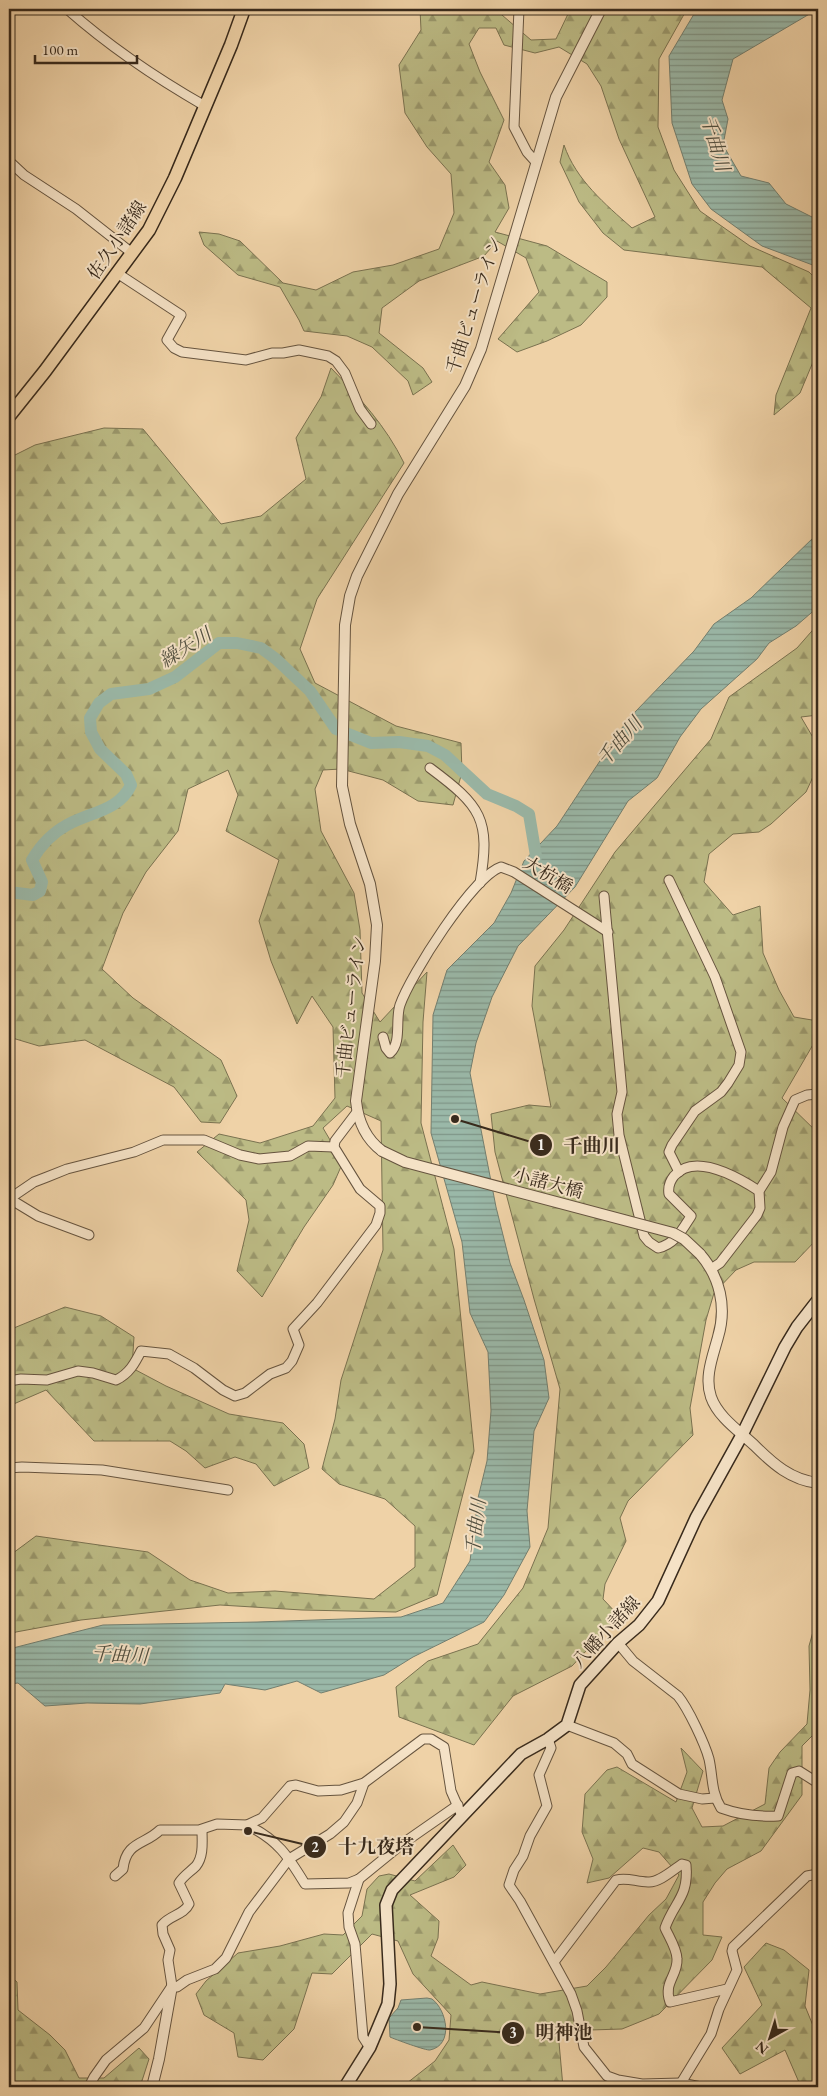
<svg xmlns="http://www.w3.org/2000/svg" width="827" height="2096" viewBox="0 0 827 2096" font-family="'EB Garamond','Noto Serif JP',serif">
	<defs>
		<pattern id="forest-firs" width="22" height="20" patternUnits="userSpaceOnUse" patternTransform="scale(1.25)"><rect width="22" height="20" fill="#bcbb85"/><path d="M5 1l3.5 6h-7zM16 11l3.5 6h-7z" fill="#9a986c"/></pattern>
		<pattern id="water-rules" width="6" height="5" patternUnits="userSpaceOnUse" patternTransform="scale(1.25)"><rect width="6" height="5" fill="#9ab8a8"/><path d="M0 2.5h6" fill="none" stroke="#7f9688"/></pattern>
	</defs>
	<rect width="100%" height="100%" fill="#efd2a7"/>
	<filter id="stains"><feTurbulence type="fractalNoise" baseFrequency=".004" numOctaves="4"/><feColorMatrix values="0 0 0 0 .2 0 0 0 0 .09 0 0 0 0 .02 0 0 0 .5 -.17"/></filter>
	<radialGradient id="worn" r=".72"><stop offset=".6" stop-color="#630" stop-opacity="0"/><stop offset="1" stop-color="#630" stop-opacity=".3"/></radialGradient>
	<g fill="url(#forest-firs)" stroke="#7a7250">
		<path d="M420,9H495L531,40L556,39L568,14V9H687L659,59L658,127L674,170L700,211L750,246L809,272L818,281V350L800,393L774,415L776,395L811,308L762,267L624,250L603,233L579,202L560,162L564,145C576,180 605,204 632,228L655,217L619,139L601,86L587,64L559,47L535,53L504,45L496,28H479L469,44L480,72L504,120L489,162L505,185L509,208L495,232L547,246L607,282V297L581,325L547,341L517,352L498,339L539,292L526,258L497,241L484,256L419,281L382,308L379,333L423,368L432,382L413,395L408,381L372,347L347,336L304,331L299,320L280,287L238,275L204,245L199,232L219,234L240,241L283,283L316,290L353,272L393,265L439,249L454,213L451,174L427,147L405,113L399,65L421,30Z"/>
		<path d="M331,368C359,397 386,426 404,463L317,599L300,649L315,683L396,726L461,743L462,772L453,805L418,801L383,780L341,769L323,770L315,789L321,831L354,893L360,930L362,993L380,1022L427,972L423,1022L421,1123L454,1249L474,1451L437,1595L396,1612L302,1610L220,1605L81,1620L16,1632L9,1635V1556L36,1536L148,1552L190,1580L228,1593L275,1591L374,1599L415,1567V1526L385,1499L339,1484L322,1469L335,1419L341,1380L383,1250L381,1121L347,1106L323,1128L343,1162L333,1185L304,1227L262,1297L237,1271L249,1220L246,1200L197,1152L219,1134L260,1143L313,1126L335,1098L333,1027L312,996L297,1024L271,961L259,921L279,860L226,831L238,795L228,770L188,789L178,831L146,872L123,913L102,969L133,998L221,1060L237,1096L220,1123L201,1122L174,1087L85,1040L39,1046L9,1037V458L35,445L104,428L143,429L221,524L261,516L306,479L296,438L321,397Z"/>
		<path d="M818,624V715L801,717L818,746V766L806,792L771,824L759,832L733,834L709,854L704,882L733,915L760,906L763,953L779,990L794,1017L818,1021V1036L782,1098L818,1133V1238L795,1262H754L736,1270L714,1293L706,1320L690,1408L693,1435L628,1501L620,1518L626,1541L605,1584L603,1599L619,1616L572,1666L513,1696L474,1745L399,1717L396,1687L428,1661L478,1644L523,1588L548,1528L560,1389L534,1299L495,1152L491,1114L529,1105L551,1107L532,1006L535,966L564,930L615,852L711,739L729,697L797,648Z"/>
		<path d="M65,1307L101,1316L134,1337L132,1368L166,1386L229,1414L283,1423L304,1444L309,1468L274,1486L256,1464L235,1457L205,1468L186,1451L170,1441H94L46,1390L9,1406V1330Z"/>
		<path d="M818,1614V1730L802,1746V1795L761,1851L727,1869L715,1883L703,1902V1935L722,1937L712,1960L659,2014L622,2029L558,2031L563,2087H402L435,2061L449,2040L451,2015L413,1974L398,1941L372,1934L332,1974L312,1973L294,2029L263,2060L238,2057L234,2033L204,2015L196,1994L206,1981L238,1953L280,1946L324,1934L343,1935L362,1916L367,1889L379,1876L389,1874L415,1881L453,1845L466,1865L454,1877L410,1895L439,1921L438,1938L431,1956L471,1985L482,1982L540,1994L587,1986L606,1967L649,1915L666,1899L679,1875L659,1852L643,1848L609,1878L587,1883L593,1859L582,1832L585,1794L607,1770L617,1767L676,1802L687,1772L681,1748L703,1771L692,1808L702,1827L723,1826L765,1804L769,1768L780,1752L807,1724L810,1690L809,1646Z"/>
		<path d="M766,1943L784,1950L809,1970L805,2006L816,2033L818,2034V2087H801L785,2050L740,2074L722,2048L762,2005L744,1967Z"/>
		<path d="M9,1975L17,1982L18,2010L50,2035L65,2050L79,2078H104L139,2048L149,2059L140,2087H9Z"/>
	</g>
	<g fill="url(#water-rules)" stroke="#737f70">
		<path d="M697,9H818L733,59L722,100L728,119L723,145L741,176L769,183L786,204L818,220V267L762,246L711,209L692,184L672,123L669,56Z"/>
		<path d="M818,535V607L796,626L769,643L757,659L701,709L680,737L657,778L628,801L575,887L518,946L492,997L476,1043L470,1073L496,1207L510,1263L524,1300L544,1360L549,1398L534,1431L527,1511L530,1547L504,1595L484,1622L413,1657L384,1675L321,1693L297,1681L265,1690L225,1684L220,1693L140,1704L87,1703L45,1706L18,1683L9,1684V1649L103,1625L257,1622L401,1617L443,1603L470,1561L478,1498L487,1461L491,1411L488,1352L470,1313L462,1242L431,1133L433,1015L447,970L494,923L511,893L524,861L557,826L621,729L636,711L694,651L714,624L751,598L814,537Z"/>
		<path d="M427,1998L432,1999C447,2010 454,2045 430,2050C427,2051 394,2039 390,2037L389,2018L398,2008L401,2000Z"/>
	</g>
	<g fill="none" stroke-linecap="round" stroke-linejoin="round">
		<path stroke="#9ab8a8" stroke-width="12" d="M9,892L33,895L40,891L42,882L32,860C41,845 52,833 67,825C90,812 119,811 131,785L126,774L100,749L91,732L90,718L99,703L111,694L149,689L175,677L219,643H237L261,648L276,659L310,691L336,729L371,743L399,742L428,746L445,755L487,794L516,806L529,814L536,856L534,866"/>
		<g stroke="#66543f" stroke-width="11">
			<g id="minor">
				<path d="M67,9C110,47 156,78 205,106"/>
				<path d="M519,9L514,127L527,152L536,162"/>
				<path d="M9,161L24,175L76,209L132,253"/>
				<path d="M117,273L181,315L167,340L174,348L182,352L246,360L272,353H283L299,350L328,356L336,361L345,373L360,409L371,424"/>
				<path d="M430,768C481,806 491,819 480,883"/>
				<path d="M669,880L715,977L741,1052L739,1065L728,1083L721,1092L695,1111L672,1145L669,1152L679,1172"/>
				<path d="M604,896L622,1092L617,1114L619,1135L644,1236L649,1242L658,1248C675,1244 682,1230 691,1216L669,1194C668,1188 670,1181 674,1176C695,1152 739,1178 759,1191"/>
				<path d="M383,1037L386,1048L390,1053C402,1042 395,1020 400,1005C410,976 473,876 501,867L514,872L608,932"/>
				<path d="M9,1199L34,1182L47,1177L67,1169L134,1152L163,1140H204L240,1155L259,1159L290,1156L308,1146L334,1147"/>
				<path d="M10,1199L38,1216L89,1235"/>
				<path d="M711,1269L720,1263L757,1215L760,1208L759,1191L771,1172L783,1127L795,1100L807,1095L818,1094"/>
				<path d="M9,1381L21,1379L47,1380L78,1371L93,1373L116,1380C129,1374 135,1363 141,1351L169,1354L194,1368L223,1390L235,1396L245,1393L270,1374L286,1368L292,1361L299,1345L293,1329L317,1303L376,1225L380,1213V1206L360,1189L334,1147L335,1141L357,1112"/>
				<path d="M9,1468L22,1467L102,1470L228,1490"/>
				<path d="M618,1643L633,1661L678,1696C688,1708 705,1744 709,1759C713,1777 711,1792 721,1808C740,1815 757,1817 778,1816L792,1773L799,1771L818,1783"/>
				<path d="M567,1725L614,1743L627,1754L632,1764L679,1794L702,1799L715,1798"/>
				<path d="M548,1739L551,1748L539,1775L547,1806L530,1836L523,1856L514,1870L509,1885L520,1901L571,1994L577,2011L584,2047L607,2076L618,2080L642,2084L681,2083L701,2087"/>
				<path d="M247,1825C278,1840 288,1856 305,1884L349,1883L359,1879L402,1844L458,1805"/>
				<path d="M115,1876L123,1869C126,1841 145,1845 160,1830H199L217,1824L247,1825L262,1818L290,1786L296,1785L318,1791L341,1790L364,1783L423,1739H431L444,1747L451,1791L462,1816"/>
				<path d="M359,1879L348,1913L349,1927L355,1944L363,2037L370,2048"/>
				<path d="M554,1962L616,1880C628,1877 636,1882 648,1882C659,1883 673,1870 682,1864L686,1865C689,1897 674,1902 665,1928C669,1937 677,1949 677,1959C678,1975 663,1983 670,2002L727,1989"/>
				<path d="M172,1986L177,1987L187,1980L215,1969L226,1958L249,1912L289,1859L330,1834L344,1822L357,1803L364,1783"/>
				<path d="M681,2083L711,2034L719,2009L737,1970L732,1951L733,1947L807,1876L818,1874"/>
				<path d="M89,2087L94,2077L106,2060L144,2028L172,1986L168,1960L170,1950L163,1934L162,1925C170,1915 184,1915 189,1904L179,1883C183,1876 190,1872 196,1866C204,1856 202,1841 202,1830"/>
			</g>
		</g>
		<g stroke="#66543f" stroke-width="12">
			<g id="tertiary">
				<path d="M382,1151C366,1139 358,1121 356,1101L375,961L377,925L370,884L350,824L342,786L345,625L350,596L357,576L398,494L465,386L481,349L556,97L601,9"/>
				<path d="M700,1254C720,1277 727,1307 718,1337C713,1356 704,1377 711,1397C718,1417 739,1431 754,1445C773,1464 791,1480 818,1483"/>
				<path d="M152,2087L159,2059L172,1986"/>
			</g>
		</g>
		<g stroke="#382a1c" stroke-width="14">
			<path id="secondary" d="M345,2087L370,2047L388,2004L390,1984L386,1905L392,1890L521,1754L548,1739L567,1725L580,1685L618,1643L639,1625L658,1601L696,1518L742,1435L785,1347L797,1327L818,1300"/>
		</g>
		<g stroke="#382a1c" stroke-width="15">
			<path id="primary" d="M9,416L45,371L149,230L175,178L231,45L244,9"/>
		</g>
		<use href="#minor" stroke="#f5e2c6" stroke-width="9"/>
		<use href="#tertiary" stroke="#f5e2c6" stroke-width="10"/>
		<use href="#secondary" stroke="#f5e2c6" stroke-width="11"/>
		<use href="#primary" stroke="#efd2a7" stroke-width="12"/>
		<g stroke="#66543f" stroke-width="12" stroke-linecap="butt">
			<path id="tertiary-bridge" d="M382,1151L405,1162L673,1233L684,1239L700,1254"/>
		</g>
		<use href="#tertiary-bridge" stroke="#f5e2c6" stroke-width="10"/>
	</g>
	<g text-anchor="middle" stroke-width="4" stroke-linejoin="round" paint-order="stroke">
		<g font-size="18" fill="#382a1c" stroke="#f5e2c6">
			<text transform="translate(117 240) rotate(-56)" y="6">佐久小諸線</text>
			<text transform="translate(474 305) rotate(-72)" y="6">千曲ビューライン</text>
			<text transform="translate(548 875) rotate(31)" y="6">大杭橋</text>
			<text transform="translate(351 1007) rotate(-83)" y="6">千曲ビューライン</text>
			<text transform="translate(548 1183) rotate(15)" y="6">小諸大橋</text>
			<text transform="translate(606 1632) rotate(-47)" y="6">八幡小諸線</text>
		</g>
		<g font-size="19" font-style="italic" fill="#504e3f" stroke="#f5e2c6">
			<text transform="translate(716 143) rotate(73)" y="7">千曲川</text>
			<text transform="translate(185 647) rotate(-32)" y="7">繰矢川</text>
			<text transform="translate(619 741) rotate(-49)" y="7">千曲川</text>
			<text transform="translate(475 1527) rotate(-83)" y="7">千曲川</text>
			<text transform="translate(120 1654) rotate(3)" y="7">千曲川</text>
		</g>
	</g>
	<path fill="none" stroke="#382a1c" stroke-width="2" d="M455 1119L541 1145M248 1831L315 1847M417 2027L513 2033"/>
	<g fill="#382a1c" stroke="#f5e2c6" stroke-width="2">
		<circle cx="455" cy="1119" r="5"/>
		<circle cx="248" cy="1831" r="5"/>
		<circle cx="417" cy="2027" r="5"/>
		<circle cx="541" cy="1145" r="12"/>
		<circle cx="315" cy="1847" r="12"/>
		<circle cx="513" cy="2033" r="12"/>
	</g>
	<g font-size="15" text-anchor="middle" font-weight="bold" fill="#fff">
		<text x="541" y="1150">1</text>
		<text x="315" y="1852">2</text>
		<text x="513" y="2038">3</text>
	</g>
	<g font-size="19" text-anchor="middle" font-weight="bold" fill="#382a1c" stroke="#f5e2c6" stroke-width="4" stroke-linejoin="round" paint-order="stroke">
		<text x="592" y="1152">千曲川</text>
		<text x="376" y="1853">十九夜塔</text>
		<text x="564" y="2039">明神池</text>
	</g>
	<rect width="827" height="2096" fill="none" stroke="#efd2a7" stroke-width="30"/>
	<rect x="10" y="10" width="807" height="2076" fill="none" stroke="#382a1c" stroke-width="2.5"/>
	<rect x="15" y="15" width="797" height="2066" fill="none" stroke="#382a1c"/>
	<g transform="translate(770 2038) rotate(219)" stroke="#f5e2c6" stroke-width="4" paint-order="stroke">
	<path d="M0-4L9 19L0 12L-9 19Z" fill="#382a1c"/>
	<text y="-8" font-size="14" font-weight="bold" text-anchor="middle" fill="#382a1c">N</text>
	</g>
	<path d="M35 55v8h102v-8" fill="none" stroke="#382a1c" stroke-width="2.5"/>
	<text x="42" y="55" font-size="15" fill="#382a1c" stroke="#f5e2c6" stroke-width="4" paint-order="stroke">100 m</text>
	<rect width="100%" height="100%" filter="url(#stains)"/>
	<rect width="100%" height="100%" fill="url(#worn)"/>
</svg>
